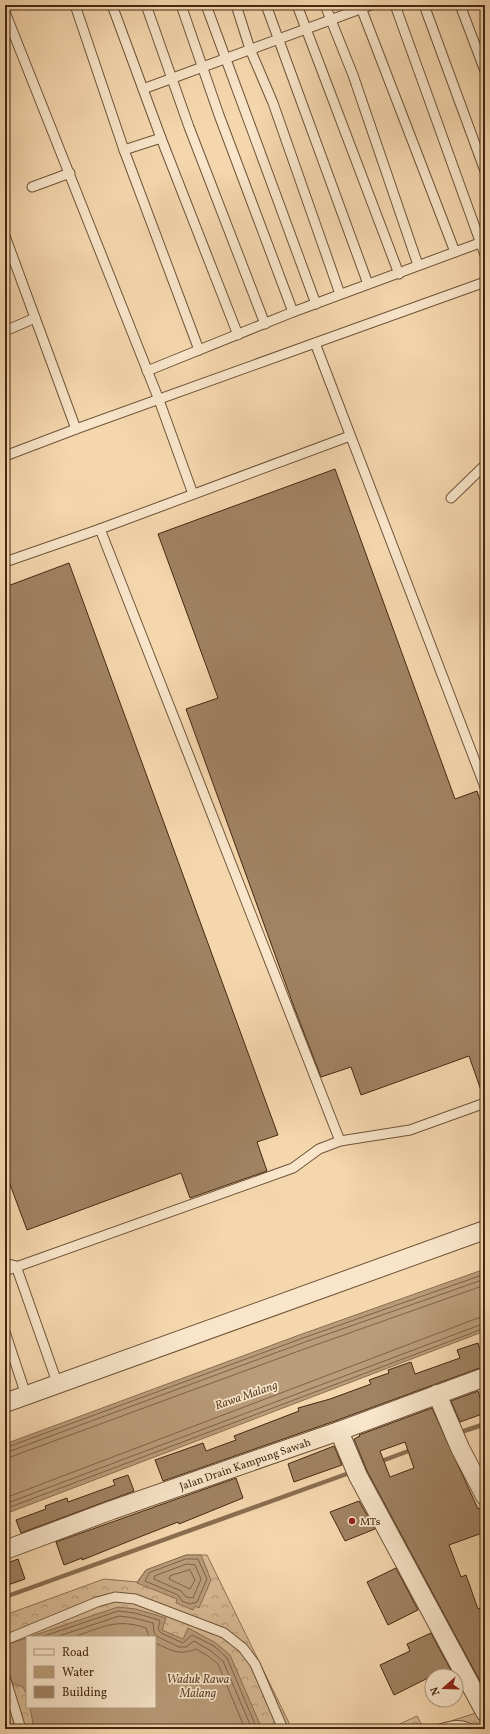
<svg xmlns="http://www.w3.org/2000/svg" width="490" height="1734" viewBox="0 0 490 1734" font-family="Vollkorn,serif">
	<defs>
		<pattern id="forest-crowns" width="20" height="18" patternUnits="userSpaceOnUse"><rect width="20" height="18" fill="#d7b993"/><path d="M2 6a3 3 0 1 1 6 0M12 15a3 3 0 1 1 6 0" fill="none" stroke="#b09677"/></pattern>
	</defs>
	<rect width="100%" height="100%" fill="#f5d7ae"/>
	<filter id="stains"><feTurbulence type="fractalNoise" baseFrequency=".005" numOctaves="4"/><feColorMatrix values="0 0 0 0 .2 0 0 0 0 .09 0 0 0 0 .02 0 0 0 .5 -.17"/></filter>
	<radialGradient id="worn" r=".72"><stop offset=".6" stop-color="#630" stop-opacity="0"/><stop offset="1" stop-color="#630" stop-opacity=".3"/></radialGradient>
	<g fill="url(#forest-crowns)" stroke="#8e7052" fill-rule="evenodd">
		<path d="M186,1555H207L292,1729H12L5,1713V1615L104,1579L137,1582L146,1570ZM27,1637H155V1707H27Z"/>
		<path d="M479,1712L485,1724V1729H426Z"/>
		<path d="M417,1716L424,1729H389Z"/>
	</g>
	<g fill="#b99c79" stroke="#8a6e50">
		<path d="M485,1269V1331L5,1514V1444L302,1334Z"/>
		<path d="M186,1555H201L211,1580L199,1608L195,1606L193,1610L176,1603L177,1599L137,1583L146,1570Z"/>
		<path d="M118,1607L136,1609L166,1618L162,1630L183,1639L188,1628L216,1643L230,1655L262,1729H34L30,1707H155V1637H29Z"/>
		<path d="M27,1638V1695L23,1687L13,1684L5,1663V1645Z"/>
	</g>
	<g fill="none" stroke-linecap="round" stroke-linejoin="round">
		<g stroke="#7e6246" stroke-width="1">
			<path d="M5,1448L303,1338L485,1274"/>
			<path d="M5,1453L305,1342L485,1279"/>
			<path d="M5,1459L307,1348L485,1285"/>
			<path d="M5,1498L478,1318L485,1317"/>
			<path d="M5,1504L485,1323"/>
			<path d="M5,1509L485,1328"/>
			<path d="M186,1559H198L207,1579L197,1602L190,1604L182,1601L178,1595L145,1581L149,1573Z"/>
			<path d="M187,1564L195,1565L201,1579L193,1598L186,1597L181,1591L154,1579L155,1576Z"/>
			<path d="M190,1570L195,1580L190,1589L169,1579L170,1576Z"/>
			<path d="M41,1637L118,1611L135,1613L159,1620L160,1622L158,1629L161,1633L183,1643L192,1635L214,1646L227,1658L257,1729"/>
			<path d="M56,1637L119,1616L134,1618L153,1623L154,1632L156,1636L179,1647H186L194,1641L211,1651L223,1661L252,1729"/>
			<path d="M74,1637C102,1627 117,1618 146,1628L149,1637"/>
			<path d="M155,1643C171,1650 179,1656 196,1649L208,1656L218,1664L245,1729"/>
		</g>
		<g stroke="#8a6e50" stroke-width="4.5">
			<path d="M458,1433L485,1424"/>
			<path d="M379,1462L414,1449"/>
			<path d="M5,1597L352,1472"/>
		</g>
	</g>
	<g fill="#a08363" stroke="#442812" fill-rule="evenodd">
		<path d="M335,469L455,799L477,791L485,814V1096H483L469,1056L361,1095L351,1067L321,1077L294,1007L186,709L218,698L158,534Z"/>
		<path d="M69,563L278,1135L257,1142L267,1171L190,1198L181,1173L27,1230L5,1171V587Z"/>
		<path d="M478,1343L485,1366L335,1421L163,1481L155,1460L203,1443L206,1451L236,1440L234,1436L299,1411L298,1408L330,1399L371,1384L369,1380L389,1373L388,1370L411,1362L415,1374L460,1358L457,1350Z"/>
		<path d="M478,1391L485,1413L460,1422L451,1401Z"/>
		<path d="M432,1408L478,1509L485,1506V1532L449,1545L461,1577L466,1575L478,1609L485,1606V1683L482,1685L367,1471L354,1439L360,1436L359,1435ZM405,1442L414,1468L390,1477L380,1451Z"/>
		<path d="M334,1446L342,1465L294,1482L288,1464Z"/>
		<path d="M128,1475L134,1491L21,1533L16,1520L46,1509L45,1506L67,1498L68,1502L115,1485L113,1480Z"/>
		<path d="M236,1478L243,1498L179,1524L178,1522L137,1538L82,1560V1558L64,1565L56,1542Z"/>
		<path d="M359,1501L375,1529L345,1541L330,1512Z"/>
		<path d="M18,1559L25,1579L5,1586V1564Z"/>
		<path d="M396,1568L418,1610L388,1625L367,1582Z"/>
		<path d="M431,1633L454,1676H432L394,1695L380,1665L410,1651L407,1644Z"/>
	</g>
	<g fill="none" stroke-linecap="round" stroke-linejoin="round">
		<g stroke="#705439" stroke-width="11">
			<g id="lane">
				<path d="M75,5L124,150L199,350"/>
				<path d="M112,5L161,138L238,335"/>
				<path d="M146,5L189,127L265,324"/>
				<path d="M181,5L219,115L293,312"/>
				<path d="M206,5L316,304"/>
				<path d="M236,5L250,49L273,103L340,294"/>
				<path d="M266,5L368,284"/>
				<path d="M297,5L399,274"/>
				<path d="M325,5L353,75L418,265"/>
				<path d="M360,5L455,252"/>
				<path d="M395,5L485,255"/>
				<path d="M424,5L485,171"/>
				<path d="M460,5L485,71"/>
				<path d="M5,12L159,400L193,494"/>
				<path d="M143,89L371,5"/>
				<path d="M124,150L161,138"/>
				<path d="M32,187L70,173"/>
				<path d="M5,236L76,429L5,456"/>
				<path d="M5,331L35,318"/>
				<path d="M315,343L485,282"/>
				<path d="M147,371L293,312L485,241"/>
				<path d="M76,429L315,343L485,787"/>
				<path d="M451,498L485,465"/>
				<path d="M100,529L350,436"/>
				<path d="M5,562L100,529L340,1141"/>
				<path d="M5,1263L16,1266L58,1385"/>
				<path d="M5,1271L293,1168L319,1149L340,1141L410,1130L485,1103"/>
				<path d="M5,1332L26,1395"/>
				<path d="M5,1640L97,1602L115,1597L135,1599L224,1633L243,1648L255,1664L283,1729"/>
				<path d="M5,1677L21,1729"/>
				<path d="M440,1729C451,1726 460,1723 470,1729"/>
			</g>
		</g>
		<g stroke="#705439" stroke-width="20">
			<g id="street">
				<path d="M437,1394L460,1448L485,1496"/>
				<path d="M5,1403L485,1230"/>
				<path d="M339,1431L358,1476L485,1712"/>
				<path id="s1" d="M5,1550L112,1510L339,1431L485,1377"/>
			</g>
		</g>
		<use href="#lane" stroke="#f8e5ca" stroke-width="9"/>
		<use href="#street" stroke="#f8e5ca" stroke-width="18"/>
	</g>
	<circle fill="#8f2418" stroke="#f8e5ca" stroke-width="1.5" cx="352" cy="1521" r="4"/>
	<g text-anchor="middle" stroke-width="3.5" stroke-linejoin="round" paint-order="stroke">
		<g font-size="11" fill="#442812" stroke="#f8e5ca">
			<text dy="4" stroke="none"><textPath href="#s1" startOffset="255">Jalan Drain Kampung Sawah</textPath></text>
		</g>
		<g font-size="11" fill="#442812" stroke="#f8e5ca" text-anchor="start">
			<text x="360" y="1525">MTs</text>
		</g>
		<g font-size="12" font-style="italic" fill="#61452c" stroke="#f8e5ca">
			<text transform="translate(246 1395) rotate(-19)" y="4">Rawa Malang</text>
			<text x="198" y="1683">Waduk Rawa<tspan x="198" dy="14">Malang</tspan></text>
		</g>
	</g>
	<rect width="490" height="1734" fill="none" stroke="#f5d7ae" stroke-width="20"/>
	<rect x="6" y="6" width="478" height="1722" fill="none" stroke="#442812" stroke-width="2"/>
	<rect x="10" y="10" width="470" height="1714" fill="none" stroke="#442812"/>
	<rect x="26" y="1636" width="130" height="72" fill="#f8e5ca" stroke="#b09980"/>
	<rect x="34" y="1649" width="20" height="6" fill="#f8e5ca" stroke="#b09980"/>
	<text x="62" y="1656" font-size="12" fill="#442812">Road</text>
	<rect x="34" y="1666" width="20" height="12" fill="#b99c79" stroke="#b09980"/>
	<text x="62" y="1676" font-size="12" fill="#442812">Water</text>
	<rect x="34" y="1686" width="20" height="12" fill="#a08363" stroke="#b09980"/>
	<text x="62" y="1696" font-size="12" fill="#442812">Building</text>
	<g transform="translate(444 1688) rotate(250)"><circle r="19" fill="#f8e5ca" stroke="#b09980"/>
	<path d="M0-3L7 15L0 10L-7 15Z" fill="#8f2418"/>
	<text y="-6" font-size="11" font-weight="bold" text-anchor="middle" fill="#442812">N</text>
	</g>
	<rect width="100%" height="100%" filter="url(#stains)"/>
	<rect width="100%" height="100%" fill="url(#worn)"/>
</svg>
